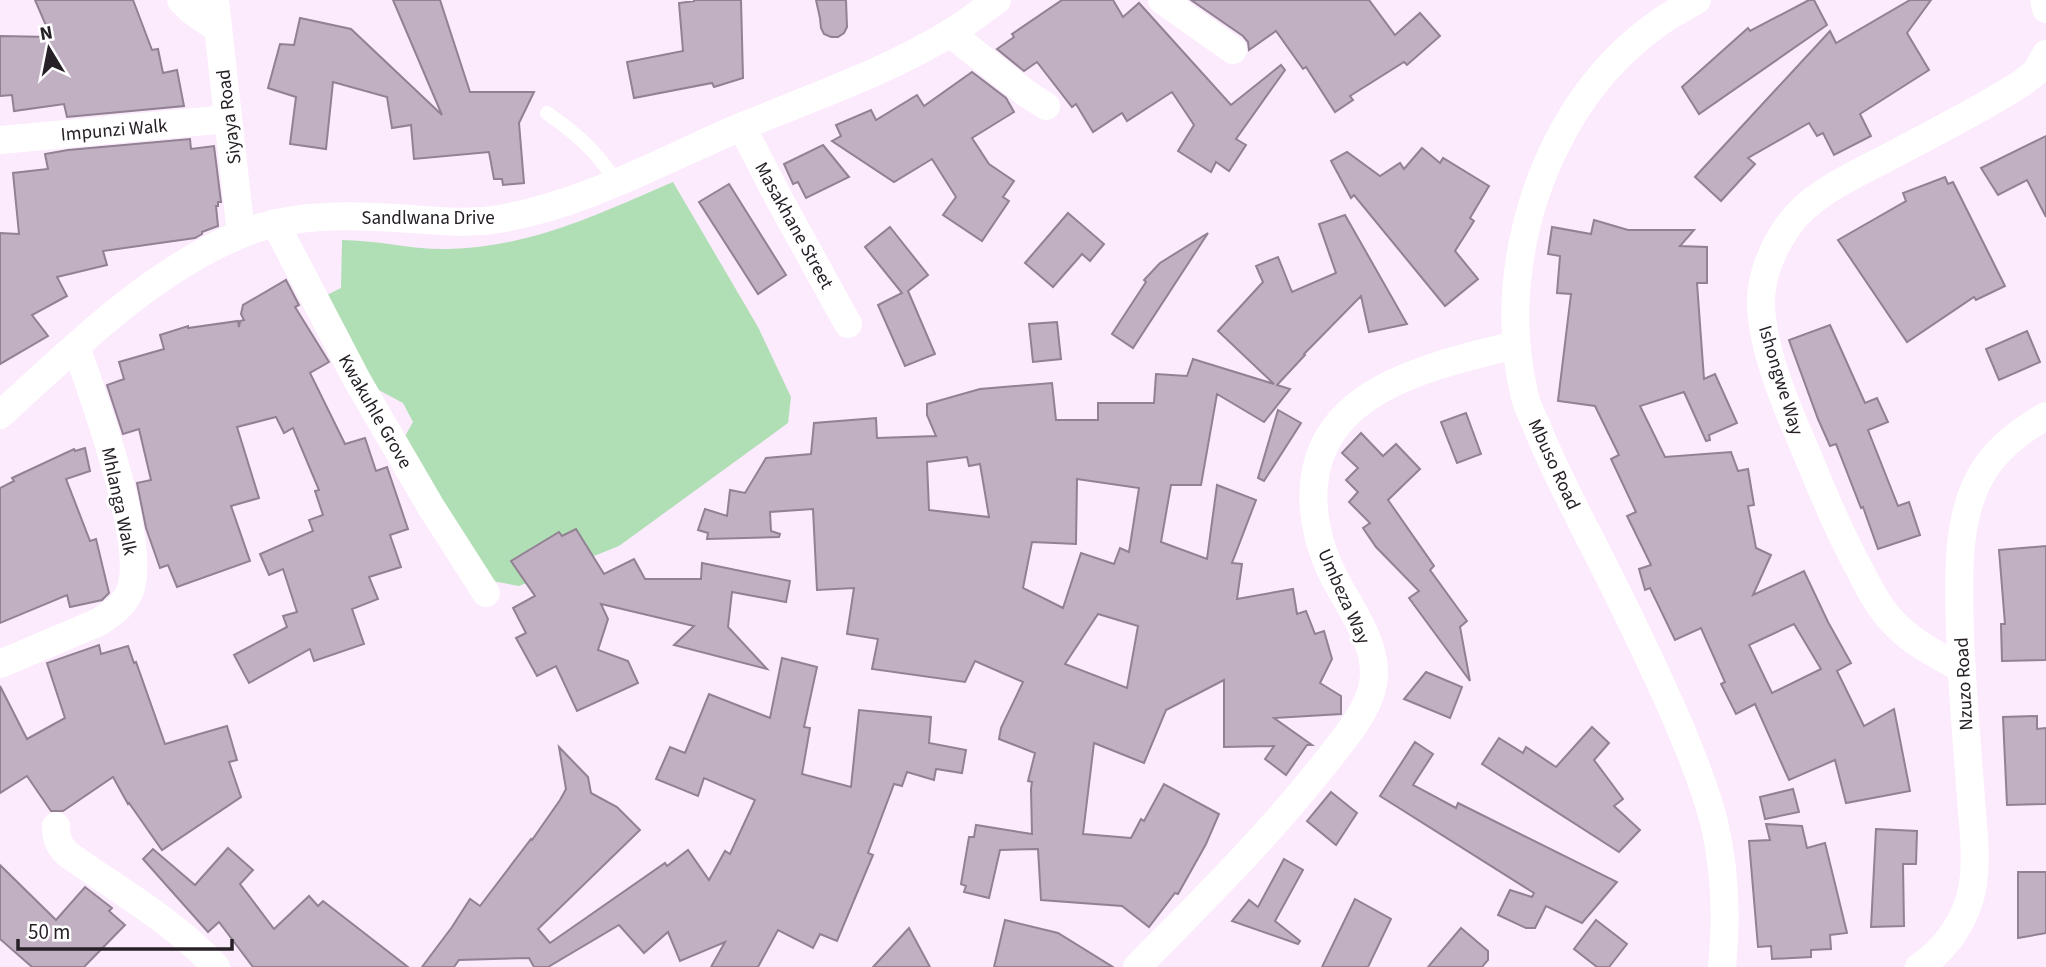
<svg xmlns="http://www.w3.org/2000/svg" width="2046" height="967" viewBox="0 0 2046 967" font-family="'Source Sans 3',sans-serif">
	<rect width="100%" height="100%" fill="#fceafd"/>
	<path fill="#b1dfb5" d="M673,182L758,327L791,397L788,423L619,546L519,586L492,581L404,438L413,422L403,403L373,387L325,296L341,288L342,240C377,240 413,250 448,249C532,247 598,214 673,182Z"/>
	<g fill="#c1afc2" stroke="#918193" stroke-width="2" fill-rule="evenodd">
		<path d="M35,0H133L152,50L158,49L163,73L177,70L184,106L67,117L64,104L14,111L12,95L0,96V36L51,37Z"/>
		<path d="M393,0H440L470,92H534L519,123L524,183L503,185L502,179H494L489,152L414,159L411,125L392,128L387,97L333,82L326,149L290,144L296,97L268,88L280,44L294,45L300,18L351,29L442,115Z"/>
		<path d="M694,0H741L743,78L714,87L712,83L634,98L627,62L683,51L679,3L694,1Z"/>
		<path d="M816,0H846L847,27L844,33L838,37H831L824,34L821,28L820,18Z"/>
		<path d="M1062,0H1113L1123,17L1139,3L1231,105L1281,65L1285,70L1236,139L1246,145L1229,171L1216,162L1211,172L1178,151L1194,125L1172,92L1127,121L1122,113L1093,132L1076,104L1072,107L1037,62L1024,71L997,49L1014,37L1012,34Z"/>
		<path d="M1191,0H1369L1395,35L1420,13L1440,36L1407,65L1404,62L1350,96L1353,100L1335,112L1306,67L1303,69L1276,31L1249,50L1248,42L1243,36Z"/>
		<path d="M1809,0H1814L1827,25L1699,114L1682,87L1748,28L1750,31Z"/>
		<path d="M1910,0H1931L1907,33L1929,70L1860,114L1871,136L1834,155L1823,133L1817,136L1809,123L1748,158L1755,164L1721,201L1695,177L1830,31L1836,43Z"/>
		<path d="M972,72L1006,98L1014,112L972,138L989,164L1014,181L1003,197L1009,201L982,241L943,215L956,197L932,159L894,182L832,141L841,136L836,125L871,110L876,120L917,95L924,106Z"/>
		<path d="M2046,136V217L2027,180L1998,195L1981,168Z"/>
		<path d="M190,139L191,149L214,146L221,202H218V206H216L218,226L202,232V234L195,238L103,251L107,265L57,277L67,296L32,315L48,336L0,364V233L19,234L13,173L48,169L45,154L68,150Z"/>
		<path d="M823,145L849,177L806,198L798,182L793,184L784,164Z"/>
		<path d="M1422,148L1440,163L1443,158L1489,186L1470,218L1474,221L1455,251L1478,279L1445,306L1354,195L1351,198L1331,161L1347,152L1380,176L1400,163L1404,169Z"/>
		<path d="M1945,177L1948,184L1953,182L2005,286L1976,300L1974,297L1907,342L1838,240L1906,201L1903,193Z"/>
		<path d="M729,184L786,275L758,294L699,202Z"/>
		<path d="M1068,213L1104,244L1090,261L1082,254L1053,287L1025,263Z"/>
		<path d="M1345,215L1407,324L1369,332L1361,296L1304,354L1305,355L1277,385L1290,389L1264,422L1217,394L1201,485H1171L1161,542L1207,559L1217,485L1256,500L1232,563L1242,564L1237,599L1293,589L1297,614L1306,611L1315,634L1324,631L1332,659L1320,683L1341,696V714L1274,718L1312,745H1307L1286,775L1265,759L1274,746L1224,747V680L1166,710L1144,763L1094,743L1083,834L1131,838L1141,819L1144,821L1164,784L1219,814L1206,844L1178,894L1175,893L1149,927L1122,906L1041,900L1038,849L1000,850L989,898L964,892L966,886L961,884L969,837H974L976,825L1032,834L1031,789L1032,782L1028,781L1035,753L999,739L1001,728L1023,682L975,661L965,682L872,669L878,639L847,634L854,588L817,590L813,509L770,512L771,531L780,534L779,537L707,539L708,533L698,530L705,509L727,516L730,490L745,493L766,458L811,454L814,423L876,418L877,438L936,436L927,415V404L980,389L1052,383L1056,420H1098V403H1154L1156,374L1187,376L1193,359L1274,384L1218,331L1263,282L1256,266L1278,257L1292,292L1336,273L1319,224ZM967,457L969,466L980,464L989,517L929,510L927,462ZM1077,479L1139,488L1129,552L1120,548L1114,564L1081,553L1063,608L1023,588L1032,542L1076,544ZM1098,614L1138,626L1127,688L1065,664Z"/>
		<path d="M1594,220L1628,230H1694L1680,246L1707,247V283H1697L1704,379L1715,374L1737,423L1709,435L1710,440L1706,441L1684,392L1640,406L1665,457L1731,452L1738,471L1748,469L1754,505L1748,506L1756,548L1771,555L1753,595L1804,571L1828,622L1851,663L1837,671L1864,726L1894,709L1910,791L1846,803L1835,760L1789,780L1755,704L1736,714L1721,684L1725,682L1701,628L1675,640L1650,588L1645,590L1639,569L1651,565L1627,516L1636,512L1611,459L1619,455L1595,406L1558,401L1571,294L1557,293L1560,256L1548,254L1552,227L1591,234ZM1794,624L1821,669L1772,693L1749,645Z"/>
		<path d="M890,227L928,275L908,291L935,354L905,366L878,305L902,293L865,247Z"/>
		<path d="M1208,233L1133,348L1112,334L1146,282L1144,280L1160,263Z"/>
		<path d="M286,280L299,305L295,307L329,362L310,373L345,444L365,438L376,471L387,467L408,529L390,535L401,567L369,577L378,599L352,609L364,644L314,661L310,649L249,683L234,655L287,627L283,616L297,612L283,569L269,575L260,554L313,531L309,520L323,515L315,491L319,490L293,428L284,433L276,417L237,427L259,498L231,506L250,561L177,587L168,565L160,568L146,528L137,483L151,480L139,429L123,434L107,385L124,379L119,362L164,349L160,335L188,326V328L238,321L239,327L240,321L244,320L241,314L243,305Z"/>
		<path d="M1057,322L1061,359L1033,362L1029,324Z"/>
		<path d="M1830,325L1865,403L1877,398L1888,422L1868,430L1898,506L1909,502L1920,535L1878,549L1863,507L1861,508L1836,444L1830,446L1818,419L1789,340Z"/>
		<path d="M2027,331L2040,362L1999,380L1986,349Z"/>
		<path d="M1278,410L1301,423L1264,481L1258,478Z"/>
		<path d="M1466,413L1481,454L1457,463L1441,422Z"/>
		<path d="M1361,433L1383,456L1396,444L1420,469L1388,500L1434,566L1430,570L1467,621L1460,627L1470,681L1409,598L1419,591L1376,547L1363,528L1370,523L1349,502L1358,492L1346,480L1358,468L1342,453Z"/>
		<path d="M85,448L90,471L66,479L90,541L96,539L109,593L102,600L70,607L67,595L0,623V488L14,481L12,478L74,449L75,451Z"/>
		<path d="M576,529L604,574L634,559L645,579H701L702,563L790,581L786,602L732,592L728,627L767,669L674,645L694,626L601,604L608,619L598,650L628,661L638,683L577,711L556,666L537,676L516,638L526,633L513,608L535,596L511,561L559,532L562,536Z"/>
		<path d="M2046,546V660L2002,661L2001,624H2005L1999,550Z"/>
		<path d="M99,645L101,654L128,646L134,663L136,662L165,744L227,726L237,760L229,762L241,797L162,850L129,803L128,804L113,777L63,811H51L27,776L0,793V686L27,739L65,718L47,663Z"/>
		<path d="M782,658L817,667L804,727L810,728L802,774L851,787L859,710L931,717L929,743L966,750L962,773L936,769L934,780L907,772L902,786L894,784L868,853L873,855L837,941L820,934L813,948L778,930L758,967H711L725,942L680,961L668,932L644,953L619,925L548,967H534L529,958L459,960L454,967H422L452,927L470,899L480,906L531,839L532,840L560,800L566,789L559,747L588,777L591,793L617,807L640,830L538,929L550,943L665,863L667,866L688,850L709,880L725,851L730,854L755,800L704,778L698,796L656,779L670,747L685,753L709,694L770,718Z"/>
		<path d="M1426,672L1462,687L1450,718L1404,699Z"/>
		<path d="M2037,716V729L2046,728V804L2007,805L2003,717Z"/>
		<path d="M1592,727L1609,743L1594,760L1623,799L1614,806L1640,830L1619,852L1482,764L1499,738L1523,753L1526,747L1556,767Z"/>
		<path d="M1415,742L1433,754L1413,785L1456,808L1458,803L1617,882L1582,923L1546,906L1535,928H1526L1498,915L1510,890L1532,897L1534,893L1380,796Z"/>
		<path d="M1793,789L1799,812L1765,819L1760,797Z"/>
		<path d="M1331,792L1357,813L1336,845L1307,821Z"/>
		<path d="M1766,824L1802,826L1807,848L1825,843L1847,933L1830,935L1831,949L1811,950V957L1772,959L1771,946L1758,947L1749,841L1770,840Z"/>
		<path d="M1876,829L1917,831L1916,864H1903L1904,926L1871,927Z"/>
		<path d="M228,848L253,870L240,884L274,929L309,896L318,906L323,901L408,967H253L219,922L208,932L143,859L153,849L195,885Z"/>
		<path d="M1284,859L1303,870L1275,921L1300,941L1298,944L1232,921L1249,900L1258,907Z"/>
		<path d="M0,865L56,920L85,887L112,908L109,911L125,925L84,967H32L0,939Z"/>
		<path d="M2018,872H2046V933L2018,938Z"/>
		<path d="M1355,899L1391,919L1368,967H1322Z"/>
		<path d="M1005,920L1058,933L1113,967H994Z"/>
		<path d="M1596,920L1627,944L1609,967H1597L1574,949Z"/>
		<path d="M909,928L930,967H873Z"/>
		<path d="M1461,928L1488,951V960L1482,967H1428Z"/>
	</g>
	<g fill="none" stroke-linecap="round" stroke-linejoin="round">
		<path stroke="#fff" stroke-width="14" d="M547,113C578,135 595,150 617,182"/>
		<g stroke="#fff" stroke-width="28">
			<path d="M181,0L192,11L218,29"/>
			<path d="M215,0L241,234"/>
			<path d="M1162,0L1233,50"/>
			<path d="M1697,0C1685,7 1671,14 1660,22C1604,61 1565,117 1541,179C1515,248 1507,325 1525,397C1527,407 1533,417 1537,427C1550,461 1567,492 1583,525C1616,589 1648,654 1677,720C1691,753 1705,787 1714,822C1725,869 1727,919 1722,967"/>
			<path d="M2044,0L2046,9"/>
			<path d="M950,33L1027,94L1046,106"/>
			<path d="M742,127L778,197L848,324"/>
			<path d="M0,140L228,119"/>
			<path d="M275,223L357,380L431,507L486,593"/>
			<path d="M0,415C73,349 147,274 239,235C292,212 354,215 410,219C439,221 470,224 499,219C586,204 663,160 743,126C813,97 887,72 952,32C968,22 982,11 997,0"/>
			<path d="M0,664L99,622C111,614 123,606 129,593C150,548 93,395 76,347"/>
			<path d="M1962,669C1940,656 1914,644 1896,625C1881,611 1870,591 1861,572C1842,538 1827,503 1812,466C1792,418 1763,358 1761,305C1760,278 1772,249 1788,226C1810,195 1850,177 1883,160C1929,135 1977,112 2022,83L2036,72L2046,54"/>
			<path d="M56,826C56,839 59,847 69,855C119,891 175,922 216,967"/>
			<path d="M1137,967C1204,899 1272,832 1330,757C1346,736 1368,711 1373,684C1380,646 1350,609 1334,577C1320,550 1311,516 1314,485C1322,386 1437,365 1515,345"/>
			<path d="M1919,967C1947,949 1968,917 1973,884C1977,856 1973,827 1971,799C1967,744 1962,689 1960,634C1959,582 1955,523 1980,477C1994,451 2021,430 2046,416"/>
		</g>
	</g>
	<g text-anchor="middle" stroke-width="6" stroke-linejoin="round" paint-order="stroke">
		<g font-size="19" fill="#272027" stroke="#fff">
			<text transform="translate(228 117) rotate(-97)" y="7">Siyaya Road</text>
			<text transform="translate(114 129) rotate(-5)" y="7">Impunzi Walk</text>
			<text x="428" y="224">Sandlwana Drive</text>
			<text transform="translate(795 225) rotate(61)" y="7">Masakhane Street</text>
			<text transform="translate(1782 380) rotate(73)" y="7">Ishongwe Way</text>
			<text transform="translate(376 411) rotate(60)" y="7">Kwakuhle Grove</text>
			<text transform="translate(1555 464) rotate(65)" y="7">Mbuso Road</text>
			<text transform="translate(120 501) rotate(78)" y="7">Mhlanga Walk</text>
			<text transform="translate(1345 596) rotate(66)" y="7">Umbeza Way</text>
			<text transform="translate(1963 684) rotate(-93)" y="7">Nzuzo Road</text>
		</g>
	</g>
	<g transform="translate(49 49) rotate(350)" stroke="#ffffff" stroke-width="5" paint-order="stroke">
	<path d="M0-5L12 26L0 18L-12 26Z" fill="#272027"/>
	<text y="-10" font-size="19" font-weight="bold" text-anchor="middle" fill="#272027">N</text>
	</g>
	<path d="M18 939v10h214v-10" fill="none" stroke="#272027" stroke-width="3.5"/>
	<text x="28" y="939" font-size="21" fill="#272027" stroke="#ffffff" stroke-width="5" paint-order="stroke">50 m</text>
</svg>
